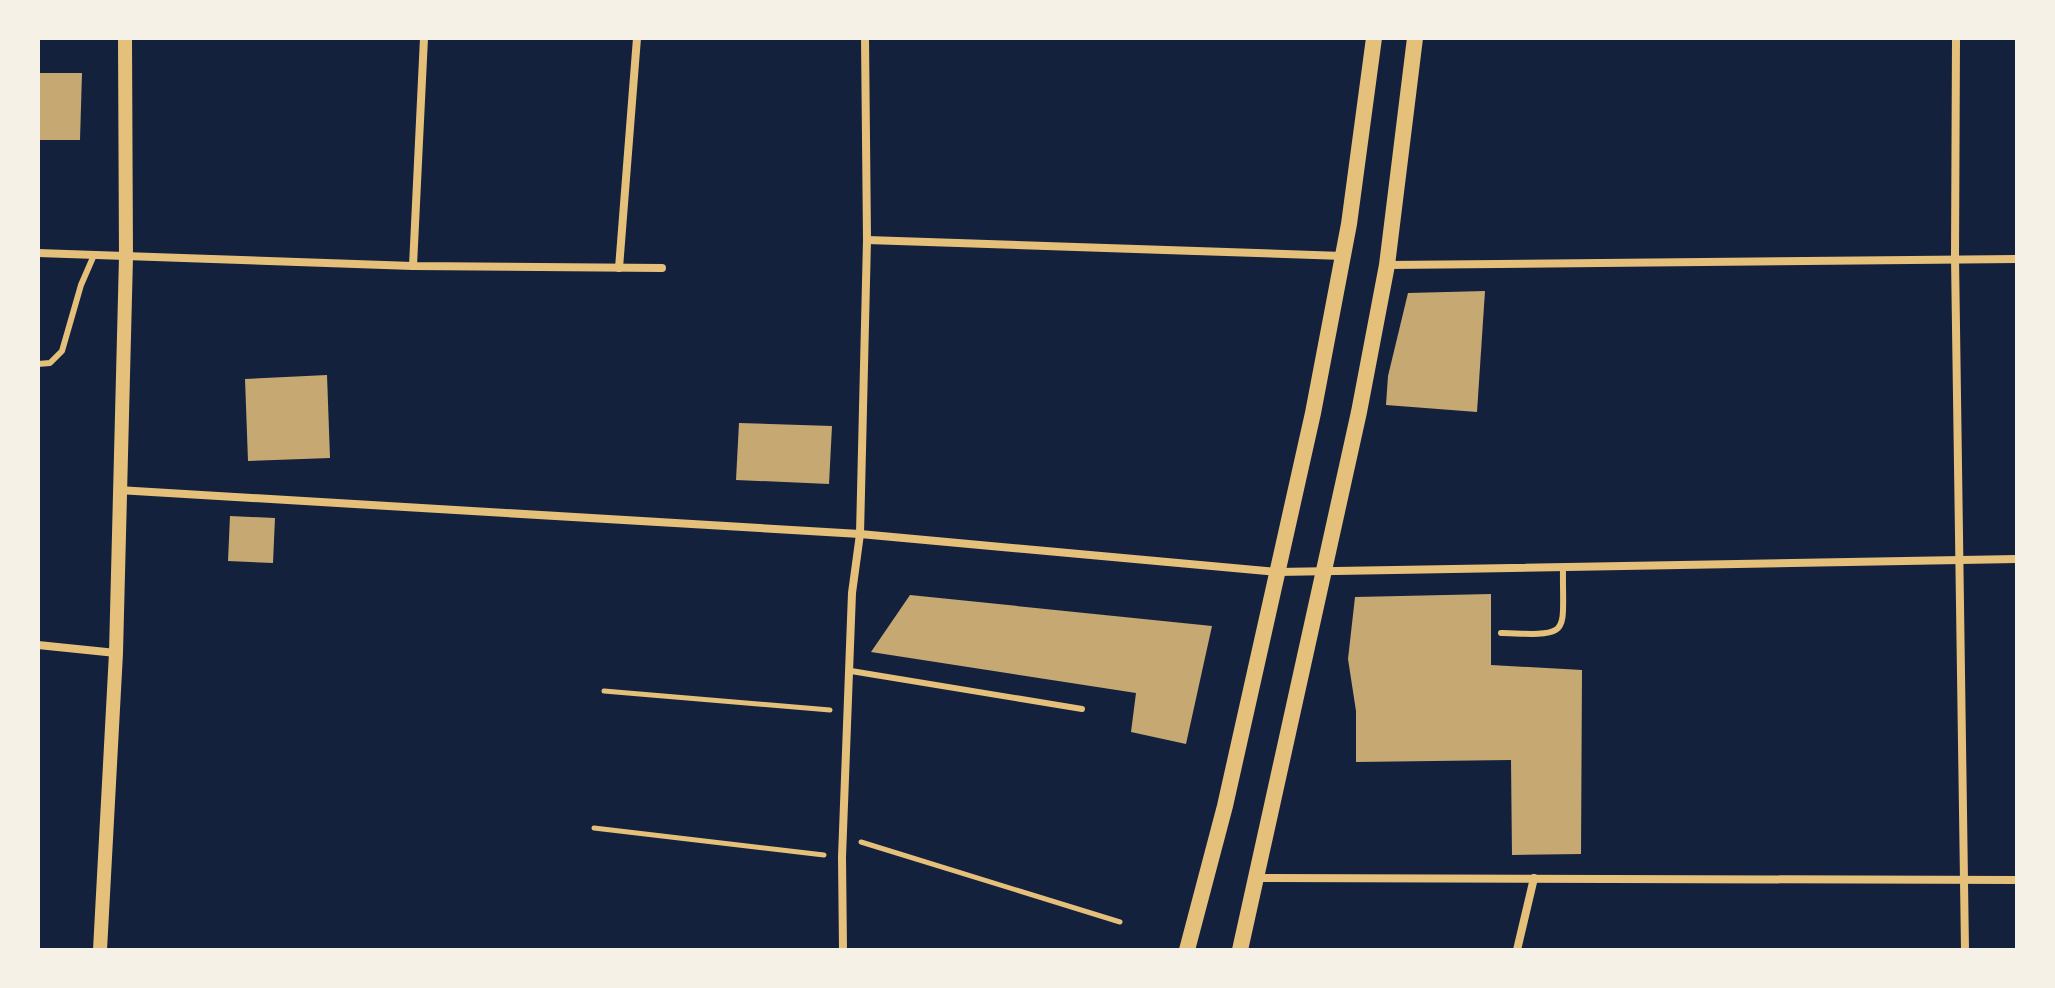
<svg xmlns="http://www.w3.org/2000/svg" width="2055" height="988" viewBox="0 0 2055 988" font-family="'Titillium Web',sans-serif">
	<rect width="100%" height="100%" fill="#14213d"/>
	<g fill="#c6a872">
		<path d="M38,73H82L80,140H38Z"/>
		<path d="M1485,291L1477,412L1386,405L1388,376L1408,293Z"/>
		<path d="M327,375L330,458L248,461L245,379Z"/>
		<path d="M739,423L832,426L829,484L736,480Z"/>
		<path d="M230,516L275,518L273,563L228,561Z"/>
		<path d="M1491,594V665L1582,670L1581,854L1512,855L1511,760L1356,762V711L1348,659L1355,597Z"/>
		<path d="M910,595L1212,626L1186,744L1131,732L1136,693L871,652Z"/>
	</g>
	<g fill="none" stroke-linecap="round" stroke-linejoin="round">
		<g stroke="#e5c07b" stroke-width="5">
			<path d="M604,691L830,710"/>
			<path d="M594,828L824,855"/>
			<path d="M861,842L1120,922"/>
		</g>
		<g stroke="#e5c07b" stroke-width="6">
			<path d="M38,364L50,363L62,351L81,285L94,255"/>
			<path d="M1501,633C1574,636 1562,636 1563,567"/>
			<path d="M851,671L1082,709"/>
		</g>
		<g stroke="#e5c07b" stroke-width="8">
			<path d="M1956,38L1955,258L1965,950"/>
			<path d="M867,240L1343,256"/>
			<path d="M38,253L413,266L662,268"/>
			<path d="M1387,265L2017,259"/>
			<path d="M413,266L424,38"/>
			<path d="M619,268L637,38"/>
			<path d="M118,490L860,534L1277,572L2017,559"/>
			<path d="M38,645L116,653"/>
			<path d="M1257,878L2017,880"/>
			<path d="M843,950L842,857L852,593L860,534L867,240L865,38"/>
			<path d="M1517,950L1534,878"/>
		</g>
		<path stroke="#e5c07b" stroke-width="14" d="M100,950L116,653L126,257L125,38"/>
		<g stroke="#e5c07b" stroke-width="16">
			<path d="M1187,950L1225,806L1313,413L1349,224L1374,38"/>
			<path d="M1240,950L1359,412L1387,265L1415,38"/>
		</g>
	</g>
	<rect width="2055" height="988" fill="none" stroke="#f6f1e7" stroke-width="80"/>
</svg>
